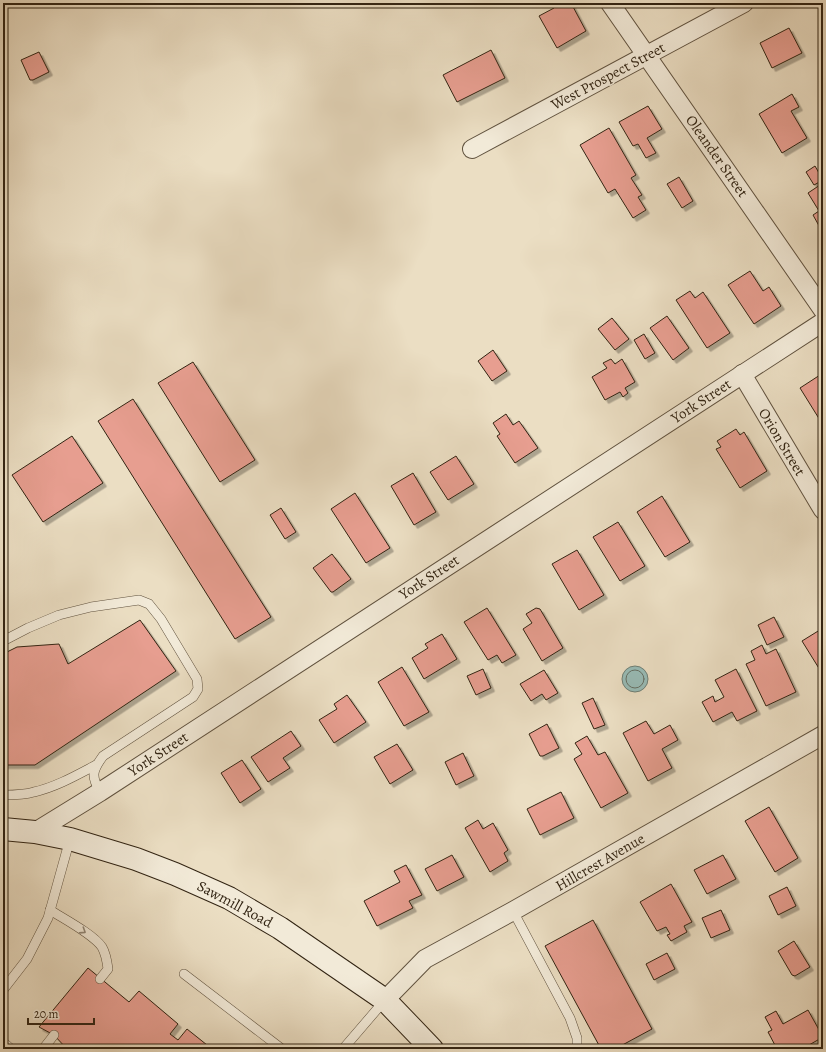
<svg xmlns="http://www.w3.org/2000/svg" width="826" height="1052" viewBox="0 0 826 1052" font-family="Alegreya,serif">
	<defs>
		<filter id="shadow"><feDropShadow dx="3.5" dy="3.5" stdDeviation="0" flood-color="#0004"/></filter>
	</defs>
	<rect width="100%" height="100%" fill="#ebdec3"/>
	<filter id="stains"><feTurbulence type="fractalNoise" baseFrequency=".005" numOctaves="4"/><feColorMatrix values="0 0 0 0 .2 0 0 0 0 .09 0 0 0 0 .02 0 0 0 .5 -.17"/></filter>
	<radialGradient id="worn" r=".72"><stop offset=".6" stop-color="#630" stop-opacity="0"/><stop offset="1" stop-color="#630" stop-opacity=".3"/></radialGradient>
	<circle fill="#98bcb7" stroke="#6f7f75" cx="635" cy="679" r="13"/>
	<g fill="none" stroke-linecap="round" stroke-linejoin="round">
		<circle stroke="#657065" stroke-width="1" cx="635" cy="679" r="9"/>
	</g>
	<g fill="#e79e90" stroke="#322413" filter="url(#shadow)">
		<path d="M551,3H571L586,31L557,48L539,16L554,8Z"/>
		<path d="M789,28L802,53L772,68L760,43Z"/>
		<path d="M491,50L505,78L457,102L443,75Z"/>
		<path d="M39,52L49,72L33,80H30L21,60Z"/>
		<path d="M792,94L799,107L791,111L807,138L782,153L759,114Z"/>
		<path d="M648,106L662,129L647,138L656,153L646,158L638,144L633,146L619,122Z"/>
		<path d="M609,128L636,175L631,178L642,195L638,197L646,210L633,218L615,189L608,193L580,145Z"/>
		<path d="M815,166L823,180L814,185L806,172Z"/>
		<path d="M679,177L693,201L682,208L667,184Z"/>
		<path d="M823,183V233L813,215L819,211L808,193Z"/>
		<path d="M750,271L763,291L769,287L781,306L754,324L728,285Z"/>
		<path d="M690,291L695,298L703,292L730,333L707,348L676,300Z"/>
		<path d="M667,316L689,348L673,360L650,328Z"/>
		<path d="M612,318L629,339L615,350L598,329Z"/>
		<path d="M644,334L655,353L645,359L634,340Z"/>
		<path d="M493,350L507,371L492,381L478,361Z"/>
		<path d="M611,359L615,364L622,359L635,382L625,388L628,393L623,397L620,392L605,400L592,377L607,368L603,363Z"/>
		<path d="M193,362L255,460L220,482L158,383Z"/>
		<path d="M820,375L823,380V425L800,388Z"/>
		<path d="M133,399L271,617L235,639L98,421Z"/>
		<path d="M506,414L513,425L519,421L538,448L515,463L497,436L500,434L493,423Z"/>
		<path d="M736,429L740,435L744,432L767,471L740,488L716,449L721,447L717,441Z"/>
		<path d="M72,436L103,483L43,522L12,475Z"/>
		<path d="M456,456L474,484L448,500L430,472Z"/>
		<path d="M413,473L436,512L414,525L391,486Z"/>
		<path d="M355,493L390,548L366,563L331,509Z"/>
		<path d="M662,496L690,542L665,557L637,512Z"/>
		<path d="M281,508L296,532L285,539L270,515Z"/>
		<path d="M618,522L645,566L620,581L593,537Z"/>
		<path d="M577,550L604,595L579,610L552,564Z"/>
		<path d="M332,554L351,579L333,592H331L313,568Z"/>
		<path d="M487,608L516,655L502,663L497,655L488,660L464,622Z"/>
		<path d="M536,608L540,609L563,648L542,661L523,629L532,623L526,614Z"/>
		<path d="M774,617L784,637L767,645L758,625Z"/>
		<path d="M140,620L176,671L35,765H3V654L17,647L59,644L68,664Z"/>
		<path d="M823,628V668L820,670L802,641Z"/>
		<path d="M442,634L457,659L424,679L412,658L428,648L425,644Z"/>
		<path d="M762,645L766,654L776,649L796,692L766,706L746,664L755,660L751,651Z"/>
		<path d="M402,667L429,712L404,726L378,682Z"/>
		<path d="M483,669L491,688L476,695L467,676Z"/>
		<path d="M736,669L757,711L737,721L732,712L713,722L702,702L713,696L715,702L724,697L715,680Z"/>
		<path d="M544,670L558,693L546,700L542,694L531,701L520,684Z"/>
		<path d="M347,695L366,722L334,743L319,720L337,709L334,704Z"/>
		<path d="M593,698L605,725L594,729L582,703Z"/>
		<path d="M646,721L654,734L670,725L678,740L662,749L672,768L648,781L623,733Z"/>
		<path d="M547,724L559,748L543,756H540L529,734Z"/>
		<path d="M291,731L301,746L283,758L290,768L268,782L251,757Z"/>
		<path d="M587,736L598,755L605,752L628,793L601,808L574,759L582,754L575,743Z"/>
		<path d="M397,744L413,770L390,784L374,757Z"/>
		<path d="M463,753L474,776L456,785L445,762Z"/>
		<path d="M242,760L261,789L240,803L221,773Z"/>
		<path d="M561,792L574,818L540,835L527,809Z"/>
		<path d="M769,807L798,858L775,872L745,821Z"/>
		<path d="M478,820L483,829L493,823L508,850L504,853L508,861L490,872L465,828Z"/>
		<path d="M452,855L464,877L437,891L425,869Z"/>
		<path d="M723,855L736,879L707,894L694,870Z"/>
		<path d="M406,865L422,895L409,901L413,908L377,926L364,901L400,882L394,871Z"/>
		<path d="M671,884L692,922L684,926L687,932L671,941L667,935L670,934L666,927L657,931L640,902Z"/>
		<path d="M787,887L796,906L778,915L769,896Z"/>
		<path d="M721,910L730,930L711,938L702,918Z"/>
		<path d="M593,920L652,1029L615,1049H601L545,946Z"/>
		<path d="M794,941L810,967L795,976L792,975L778,951Z"/>
		<path d="M667,953L675,969L654,980L646,964Z"/>
		<path d="M88,968L129,1002L139,991L178,1024L170,1034L178,1040L187,1029L212,1049H67L54,1035L39,1027Z"/>
		<path d="M808,1010L823,1037L802,1049H777L768,1032L772,1030L765,1017L776,1011L783,1024Z"/>
	</g>
	<g fill="none" stroke-linecap="round" stroke-linejoin="round">
		<g stroke="#60523f" stroke-width="10">
			<g id="lane">
				<path d="M3,641L28,628L59,615L91,607L139,600L149,604L161,619L197,679L198,689L193,697L103,756C92,771 91,776 100,792"/>
				<path d="M3,795C13,795 24,795 34,792C56,787 77,775 96,765"/>
				<path d="M50,910C64,919 93,934 102,947C106,954 107,961 108,969L100,979"/>
				<path d="M513,911L570,1018L577,1038V1049"/>
				<path d="M184,974L282,1049"/>
				<path d="M3,990L27,959L48,918L70,839"/>
				<path d="M3,1042L11,1049"/>
				<path d="M43,1049L54,1035"/>
				<path d="M343,1049L385,1000"/>
			</g>
		</g>
		<g stroke="#60523f" stroke-width="20">
			<g id="street">
				<path d="M610,3L823,310"/>
				<path d="M472,149L744,3"/>
				<path d="M742,374L823,510"/>
				<path d="M35,832L100,792L823,322"/>
				<path d="M385,1000L425,959L513,911L823,735"/>
			</g>
		</g>
		<g stroke="#322413" stroke-width="24">
			<path id="secondary" d="M3,829L35,832L70,839L136,859L175,874L229,898L280,928L385,1000L432,1049"/>
		</g>
		<use href="#lane" stroke="#f2ead8" stroke-width="9"/>
		<use href="#street" stroke="#f2ead8" stroke-width="18"/>
		<use href="#secondary" stroke="#f2ead8" stroke-width="22"/>
	</g>
	<defs><path id="oneway-chevron" d="M-2-3.5L2.5 0L-2 3.5" fill="none" stroke-width="1.6" stroke-linecap="round" stroke-linejoin="round"/></defs>
	<use stroke="#928776" href="#oneway-chevron" transform="translate(83 931) rotate(33)"/>
	<g text-anchor="middle" stroke-width="3" stroke-linejoin="round" paint-order="stroke">
		<g font-size="15" fill="#322413" stroke="#f2ead8">
			<text transform="translate(608 76) rotate(-28)" y="5">West Prospect Street</text>
			<text transform="translate(717 156) rotate(55)" y="5">Oleander Street</text>
			<text transform="translate(701 401) rotate(-33)" y="5">York Street</text>
			<text transform="translate(782 442) rotate(59)" y="5">Orion Street</text>
			<text transform="translate(429 577) rotate(-33)" y="5">York Street</text>
			<text transform="translate(158 754) rotate(-33)" y="5">York Street</text>
			<text transform="translate(600 862) rotate(-30)" y="5">Hillcrest Avenue</text>
			<text transform="translate(235 904) rotate(28)" y="5">Sawmill Road</text>
		</g>
	</g>
	<rect width="826" height="1052" fill="none" stroke="#ebdec3" stroke-width="16"/>
	<rect x="4" y="4" width="818" height="1044" fill="none" stroke="#322413" stroke-width="2"/>
	<rect x="8" y="8" width="810" height="1036" fill="none" stroke="#322413"/>
	<path d="M28 1018v6h66v-6" fill="none" stroke="#322413" stroke-width="2"/>
	<text x="34" y="1018" font-size="12" fill="#322413" stroke="#f2ead8" stroke-width="3" paint-order="stroke">20 m</text>
	<rect width="100%" height="100%" filter="url(#stains)"/>
	<rect width="100%" height="100%" fill="url(#worn)"/>
</svg>
